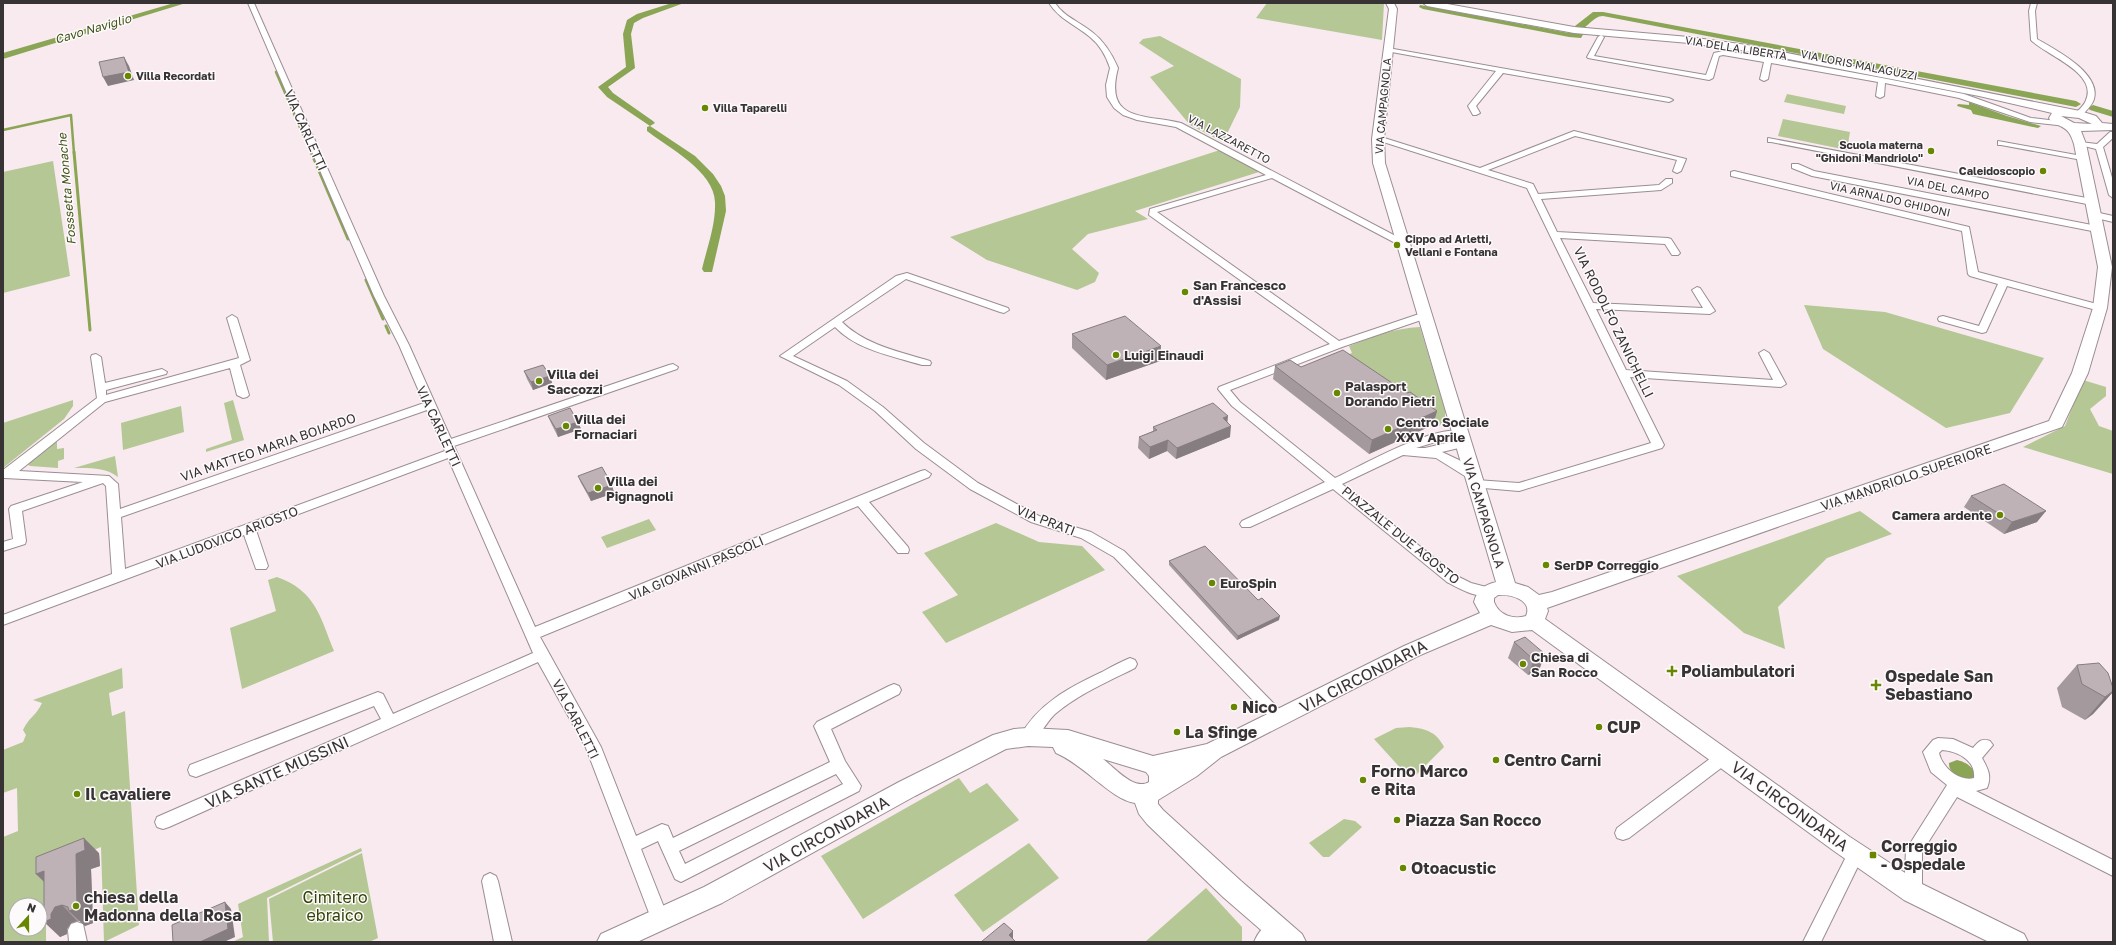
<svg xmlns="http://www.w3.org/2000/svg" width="2116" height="945" viewBox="0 0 2116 945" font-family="'Golos Text',sans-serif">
	<rect width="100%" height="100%" fill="#f8eaef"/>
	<g fill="#b4c794" fill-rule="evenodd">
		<path d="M1267,3H1384L1382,40L1256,18Z"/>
		<path d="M1160,36L1241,79L1240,107L1223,142L1190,125L1150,77L1174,66L1139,43L1143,39Z"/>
		<path d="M1787,94L1846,106L1844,114L1784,102Z"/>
		<path d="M1783,119L1850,132L1847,150L1778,136Z"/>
		<path d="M1220,150L1259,172L1135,211L1148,219L1088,234L1072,249L1099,273L1095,282L1077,290L987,260L950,237Z"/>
		<path d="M53,161L70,276L3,293V172Z"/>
		<path d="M1804,305L1885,312L2044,358L2010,413L1946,428L1823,349Z"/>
		<path d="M1420,327L1445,410V420L1439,426H1430L1337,359L1352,353L1349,346C1372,337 1394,328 1420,327Z"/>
		<path d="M2083,380L2106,387V396L2090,409L2099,426L2113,431V474L2023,447L2065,426Z"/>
		<path d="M73,400V406L64,419L3,468V423Z"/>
		<path d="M233,400L244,440L206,452V449L232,440L224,403Z"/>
		<path d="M181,406L184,432L123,450L121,423Z"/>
		<path d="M57,439V449L64,448V459L58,461V468L30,466L27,464Z"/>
		<path d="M115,456L118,477C105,467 90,468 74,468Z"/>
		<path d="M1860,511L1892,534L1827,558L1778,607L1785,649L1744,633L1677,576Z"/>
		<path d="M649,519L656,530L607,548L601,537Z"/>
		<path d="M996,523L1039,542L1082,546L1105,570L946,643L922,612L958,595L924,553Z"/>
		<path d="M277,577C316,591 320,617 334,651L242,689L230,628L276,611L268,580Z"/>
		<path d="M122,668L123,688L109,693L112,716L125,711L139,925L104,942L101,847L46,870V942H3V837L18,831L17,788L3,793V750L23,742L26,735L23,730C28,718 37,715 42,703L33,700ZM16,905H40V929H16Z"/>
		<path d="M1410,727C1427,729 1436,732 1444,747L1415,776L1404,772L1374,739L1396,728Z"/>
		<path d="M959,778L970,793L987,783L1019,820L863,919L821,856Z"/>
		<path d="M1344,819L1355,821L1362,827L1329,857H1323L1309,843Z"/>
		<path d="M1029,843L1059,878L983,932L954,895Z"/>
		<path d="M361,848L362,851L267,898L269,942H232L243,937L238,904Z"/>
		<path d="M362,853L378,938L369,942H273L269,899Z"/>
		<path d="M1206,888L1242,927V942H1145Z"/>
	</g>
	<g fill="#8aa554">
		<path d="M1969,102L2007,116L2041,126L2038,128L1973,114L1971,110L1957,106L1958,104L1969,105Z"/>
		<path d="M1957,760C1965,762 1973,766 1975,775L1974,777C1964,782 1948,774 1949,763Z"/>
	</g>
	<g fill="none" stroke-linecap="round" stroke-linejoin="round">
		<g stroke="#8aa554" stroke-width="2.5">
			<path d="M276,72L311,153"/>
			<path d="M3,130L71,115L74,153"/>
		</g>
		<g stroke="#8aa554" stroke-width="3">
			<path d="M74,152L90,330"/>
			<path d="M311,152L348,239"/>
			<path d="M366,280L383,319"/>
			<path d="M386,326L389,333"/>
		</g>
		<g fill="#8aa554" fill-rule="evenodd">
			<path d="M174,3H186L3,59V53Z"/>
			<path d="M672,3H684L643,18L634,23L631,34L635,68L608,87L613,93L653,121L655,123L650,126L607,97L598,87L626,67L623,34L627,20L637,14Z"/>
			<path d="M1420,5L1569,33H1576L1580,31L1584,33L1581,38L1569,37L1423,9L1419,7Z"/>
			<path d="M1593,12H1603L2076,101L2081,104L2076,107L1603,16C1592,16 1586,32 1575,30V26Z"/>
			<path d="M2093,105L2113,111V117L2090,110L2088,108Z"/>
			<path d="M650,126L695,156L713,174L721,186L725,196L726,211L712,272H704L702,269C707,248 716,224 715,202C714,171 669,148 647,131V127Z"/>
		</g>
		<g stroke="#9b8e93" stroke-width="2">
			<g id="street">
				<path d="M248,3H254L384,296L409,345L451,439L669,365L673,364L678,367L677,369L454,446L535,627L921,471L925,470L931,474L929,477L869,502L908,547L909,550L908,553H898L858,506L540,637L601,747L636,836L662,824L668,826L673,838L830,762L814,726L817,722L889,686L894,684L899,686L901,690L899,694L831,729L845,761L861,786L859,791L681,882L675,879L658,841L641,849L669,920L666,926L660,928L654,926L586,748L538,662L169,827L163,829L157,827L155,822L157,817L381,719L374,706L196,777L190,775L188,770L190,765L378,692L383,694L393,714L533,653L448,458L256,530L268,566L266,569H256L244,535L3,625V615L112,574L106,486L103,483L22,511L26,541L25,544L3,551V542L13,539L9,509L11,506L83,482L4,478L3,470L97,398L91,357L92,355L96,354L101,357L105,383L162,369L167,372L166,374L106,390V395L239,358L227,318L232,315L237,318L250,360L240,365L249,395L247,397L243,398L237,395L230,368L105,402L19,471L109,476L118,484L120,509L424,403L399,345L374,296ZM427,410L445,451L125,569L121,517ZM836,774L843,784L685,864L679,851Z"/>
				<path d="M1049,3H1055C1064,17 1080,22 1092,32C1104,41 1112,54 1118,68C1104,122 1143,114 1181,123L1407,242V246H1401L1272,178L1157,212L1339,341L1422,313H1430V317L1342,347L1230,390L1240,402L1335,478C1365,464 1434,424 1465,431L1467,434L1465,437L1445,439L1416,448H1425L1463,439L1467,440L1469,443L1467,446L1442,452L1459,460L1476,472L1478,475L1476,478H1468L1436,458L1403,455L1342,484L1457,576L1471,583L1494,589L1496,592L1494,595C1479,600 1460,589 1447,582L1333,489L1250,527H1242L1240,524L1242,521L1325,482L1232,406L1218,389L1219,387L1330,344L1149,215L1150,209L1266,175L1176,127L1137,120L1123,115L1114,108L1107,97L1106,85L1110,68C1106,56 1100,45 1090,37C1076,25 1059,19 1049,3Z"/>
				<path d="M2031,3H2037L2035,11L2037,39C2056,50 2101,73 2094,99C2092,106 2085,111 2081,117L2074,115C2078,110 2084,106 2086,100C2098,72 2045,55 2031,40L2029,11Z"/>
				<path d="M1601,35L1604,37L1594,56L1706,75L1714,53L1723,51L1768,57L1882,78L1964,94L2031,118L2066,122L2070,124L2066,126L2030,122L1959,98L1885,83L1884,96L1880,98L1876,96L1878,82L1771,63L1768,79L1764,81L1760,79L1764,62L1723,55L1719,56L1713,78L1709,80L1588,58L1587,57L1598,37Z"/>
				<path d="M1388,48L1669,98L1673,100L1669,102L1503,73L1476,106L1480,113L1476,115H1473L1468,106L1496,71L1386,51V49Z"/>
				<path d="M1574,131L1686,159L1681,171L1677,173L1673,171L1677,160L1575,136L1488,170L1533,184L1538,194L1659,185L1666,179H1672V183L1661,190L1541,199L1557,232L1668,238L1671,239L1680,253L1678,255H1672L1665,244L1560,238L1593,303L1703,308L1692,290L1697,287L1700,288L1715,311L1710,314L1596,309L1626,370L1773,380L1759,353L1764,350L1769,353L1786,384L1781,387L1630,377L1664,445L1662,448L1519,491L1472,487L1470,484L1472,481L1476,480L1519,483L1651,443L1527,188L1374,139L1381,137L1480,168Z"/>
				<path d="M2110,132H2113V138L2103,147L2113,181V198L2109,195L2096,149L2076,144L2080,142L2097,144Z"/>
				<path d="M1768,138L2092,199L2096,202L2092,205L1771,142H1768Z"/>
				<path d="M1998,141L2082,156L2086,158L2082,160L2001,145H1998Z"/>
				<path d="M1792,164H1798L1814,171L2097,226L2102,229L2097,232L1812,176L1792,168Z"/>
				<path d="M1734,171L1969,227L1978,272L2104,306L2105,308L2100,311L2007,286L1986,332L1982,333L1939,321L1938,319L1939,317L1943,316L1979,326L1998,284L1970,276L1968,274L1962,231L1731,176V172Z"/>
				<path d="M2095,212L2113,216V222L2092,217L2091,215Z"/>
				<path d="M907,273L1008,308L1009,310L1004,313L1000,312L906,279L842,322C865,345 900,352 930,361L931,363L930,365H922C892,356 857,350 835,327L793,356L847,381L883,407L924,443L978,483L1039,516L1091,532L1124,551L1284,714L1286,718L1284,722L1279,724L1274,722L1114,557L1081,538L1031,522L970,489L916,449L875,411L839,385L780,356L896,276Z"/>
				<path d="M1130,658L1135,660L1137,664L1135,668C1107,682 1079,694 1055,714C1045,723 1036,746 1023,741L1020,737C1037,704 1070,687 1102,672C1111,667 1120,662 1130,658Z"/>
				<path d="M1938,738L1953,739L1973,748C1979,741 1982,738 1990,741L1993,745L1982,758C1988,769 1992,776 1987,788L1976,791L2113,860V876L1957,797L1922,852V892L1919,898L1913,900L1907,898L1904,892L1906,850L1947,785L1931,772L1923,752L1933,740ZM1942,750C1957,751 1976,760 1974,778C1959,782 1942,767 1939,753Z"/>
				<path d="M1724,751L1729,752L1732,757L1729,762L1629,838L1623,840L1617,838L1615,833L1617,828L1719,752Z"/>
				<path d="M1856,847L1862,849L1864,854L1821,942H1803L1850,849Z"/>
				<path d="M490,873L496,876L498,881L512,942H494L482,881L484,876Z"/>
				<path d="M1276,919L1282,921L1285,927L1274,942H1254C1258,932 1266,923 1276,919Z"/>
				<path d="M77,922L83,924L87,942H69L68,930L71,924Z"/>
			</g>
		</g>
		<g stroke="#9b8e93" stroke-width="2">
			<path id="secondary" d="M1386,3H1394L1397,9L1384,139L1385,163L1515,583L1528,587L1539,595L1552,592L2049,421L2072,373L2093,308L2098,267L2074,144C2069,127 2064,129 2050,120L2049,118L2052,113L1979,96L1747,51L1689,43L1574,33L1427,6L1423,3H1442L1574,27L1689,37L1747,45L2080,111L2096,116L2102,123L2113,124V130L2081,131L2086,144L2112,267L2107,308L2088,373L2062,427L1547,608L1548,611L1545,619L1850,837L1922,884L2024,934L2028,942H1989L1904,900L1834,851L1532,630L1512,632L1491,625L1418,656L1221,757L1197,776L1158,800V804L1163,810L1241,881L1302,934L1306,942H1275L1223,897L1147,824L1139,814L1135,803C1112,800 1083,764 1056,753L1053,747L1028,746L1006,749L915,796L722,903L637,942H597L601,934L704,887L899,782L993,735L1014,729L1028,728L1068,730L1153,756L1207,744L1404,646L1480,613L1474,602C1477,590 1484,585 1496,582L1373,163L1372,139L1389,9ZM2061,116L2079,118L2092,124L2074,123ZM1498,595C1511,594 1533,600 1526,616C1513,620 1499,615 1494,602V598ZM1103,759L1146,772L1149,776V782C1134,791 1115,768 1103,759Z"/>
		</g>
		<use href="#street" fill="#fff" fill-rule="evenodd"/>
		<use href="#secondary" fill="#fff" fill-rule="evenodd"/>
	</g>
	<g fill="#a4999d">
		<path d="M1072,334L1160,361L1106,380L1072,348Z"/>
		<path d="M1275,366L1301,367L1407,393L1437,411L1433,425L1369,454L1273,379Z"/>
		<path d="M524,371L550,376L552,383L533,390L527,379Z"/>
		<path d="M548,416L578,422L581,429L558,437L551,423Z"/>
		<path d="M1228,422L1230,437L1176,459L1167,451L1149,459L1138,448L1139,437L1153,431V427Z"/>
		<path d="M578,476L612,485L614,493L591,501L581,483Z"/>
		<path d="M1971,496L2037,522L2004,534L1964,507Z"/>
		<path d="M1169,561L1258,600L1279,620L1237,640L1169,565Z"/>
		<path d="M1514,642L1545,654L1539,670L1528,675L1508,658Z"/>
		<path d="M2077,665L2113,692L2093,714L2085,720L2062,707L2057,688Z"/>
		<path d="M99,853L100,866L91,869L93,923L85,926L80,921H77L71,923L67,929V934L60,937L44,882L36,874Z"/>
	</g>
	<g fill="#867d80">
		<path d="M124,57L129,66L134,80L108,86L103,77Z"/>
		<path d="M1161,346L1160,361L1106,380L1107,365Z"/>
		<path d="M550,376L552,383L533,390L531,382Z"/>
		<path d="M1437,411L1433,425L1369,454L1372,440Z"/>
		<path d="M1228,416L1227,427L1231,426L1230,437L1176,459L1177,448L1223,418Z"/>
		<path d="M578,422L581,429L558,437L556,429Z"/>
		<path d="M1168,440L1167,451L1149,459L1150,447Z"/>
		<path d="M612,485L614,493L591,501L588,493Z"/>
		<path d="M2046,511L2037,522L2004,534L2012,522Z"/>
		<path d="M1280,616L1279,620L1237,640L1238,636Z"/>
		<path d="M1545,654L1539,670L1528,675L1534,660Z"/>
		<path d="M2113,692L2093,714L2085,720L2105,697Z"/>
		<path d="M84,838L99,853L100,866L91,869L93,923L85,926L69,911L76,854Z"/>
		<path d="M44,871L52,889L36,874Z"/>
		<path d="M225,902L231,909L235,937L224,942H200Z"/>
		<path d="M62,905L77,921L71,923L67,929V934L60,937L44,922L55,907Z"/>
		<path d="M1013,931V942L1009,935Z"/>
	</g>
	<g fill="#bfb2b7" stroke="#867d80">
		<path d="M124,57L129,72L103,77L99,62Z"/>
		<path d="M1125,316L1161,346L1107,365L1072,334Z"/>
		<path d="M1343,350L1407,393L1410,392L1437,411L1372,440L1275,366L1290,360L1301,367Z"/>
		<path d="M543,365L550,376L531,382L524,371Z"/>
		<path d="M1213,403L1228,416L1223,418L1231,426L1177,448L1168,440L1150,447L1139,437L1157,430L1153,427Z"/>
		<path d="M570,408L578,422L556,429L548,416Z"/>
		<path d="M602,467L612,485L588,493L578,476Z"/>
		<path d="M2004,484L2046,511L2012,522L1971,496Z"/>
		<path d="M1205,546L1258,600L1262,598L1280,616L1238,636L1169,561Z"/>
		<path d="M1525,637L1545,654L1534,660L1514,642Z"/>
		<path d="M2099,663L2108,673L2113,688V691L2105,697L2082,684L2077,665Z"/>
		<path d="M84,838L85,850L76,854L77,908L69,911L68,907L62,905L55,907L51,914V919L44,922V871L36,874V857Z"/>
		<path d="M225,902L228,929L200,942H173L172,925Z"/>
		<path d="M1004,923L1013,931L1009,935L1016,942H981Z"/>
	</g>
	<g fill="#688701" stroke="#fdfafb" stroke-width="1.5">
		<circle cx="128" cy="76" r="4"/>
		<circle cx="705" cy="108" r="4"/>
		<circle cx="1931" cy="151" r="4"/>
		<circle cx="2043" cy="171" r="4"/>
		<circle cx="1397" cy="245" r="4"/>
		<circle cx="1185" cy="292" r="4"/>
		<circle cx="1116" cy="355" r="4"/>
		<circle cx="539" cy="381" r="4"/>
		<circle cx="1337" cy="393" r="4"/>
		<circle cx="566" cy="426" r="4"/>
		<circle cx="1388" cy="429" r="4"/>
		<circle cx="598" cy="488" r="4"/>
		<circle cx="2000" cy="515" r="4"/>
		<circle cx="1546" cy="565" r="4"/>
		<circle cx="1212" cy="583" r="4"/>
		<circle cx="1523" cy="664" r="4"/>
		<path d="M1670 665h4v4h4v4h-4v4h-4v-4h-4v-4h4z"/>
		<path d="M1874 679h4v4h4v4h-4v4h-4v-4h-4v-4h4z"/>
		<circle cx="1234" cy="707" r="4"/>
		<circle cx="1599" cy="727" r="4"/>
		<circle cx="1177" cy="732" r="4"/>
		<circle cx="1496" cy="760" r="4"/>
		<circle cx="1363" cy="780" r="4"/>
		<circle cx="77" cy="794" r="4"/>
		<circle cx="1397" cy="820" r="4"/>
		<rect x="1869" y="851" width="8" height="8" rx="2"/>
		<circle cx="1403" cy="868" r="4"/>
		<circle cx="76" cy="906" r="4"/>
	</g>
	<g text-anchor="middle" stroke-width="3" stroke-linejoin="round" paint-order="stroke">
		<g font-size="11" fill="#373234" stroke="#fdfafb">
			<text transform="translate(1736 48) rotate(9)" y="4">VIA DELLA LIBERTÀ</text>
			<text transform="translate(1859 65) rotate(11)" y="4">VIA LORIS MALAGUZZI</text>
			<text transform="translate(1383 106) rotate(-85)" y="4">VIA CAMPAGNOLA</text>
			<text transform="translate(1229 139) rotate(28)" y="4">VIA LAZZARETTO</text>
			<text transform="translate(1948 188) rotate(11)" y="4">VIA DEL CAMPO</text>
			<text transform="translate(1890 199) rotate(13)" y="4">VIA ARNALDO GHIDONI</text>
		</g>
		<g font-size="11" font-weight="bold" fill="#373234" stroke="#fdfafb" text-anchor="start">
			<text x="136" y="80">Villa Recordati</text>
			<text x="713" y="112">Villa Taparelli</text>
			<text x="1923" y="149" text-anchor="end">Scuola materna<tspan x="1923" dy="13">"Ghidoni Mandriolo"</tspan></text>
			<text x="2035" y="175" text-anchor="end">Caleidoscopio</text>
			<text x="1405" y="243">Cippo ad Arletti,<tspan x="1405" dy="13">Vellani e Fontana</tspan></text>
		</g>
		<g font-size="12" font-style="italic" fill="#44551b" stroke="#fdfafb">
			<text transform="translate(93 29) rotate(-16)" y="4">Cavo Naviglio</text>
			<text transform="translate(67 189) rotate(-95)" y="4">Fosssetta Monache</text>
		</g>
		<g font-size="13" fill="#373234" stroke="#fdfafb">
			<text transform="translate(306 130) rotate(66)" y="5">VIA CARLETTI</text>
			<text transform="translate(1614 322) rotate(64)" y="5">VIA RODOLFO ZANICHELLI</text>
			<text transform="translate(439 426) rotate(65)" y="5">VIA CARLETTI</text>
			<text transform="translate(268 447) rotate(-19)" y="5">VIA MATTEO MARIA BOIARDO</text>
			<text transform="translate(1906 477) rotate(-19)" y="5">VIA MANDRIOLO SUPERIORE</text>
			<text transform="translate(1484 513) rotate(73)" y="5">VIA CAMPAGNOLA</text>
			<text transform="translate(1046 520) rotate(21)" y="5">VIA PRATI</text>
			<text transform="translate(1401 535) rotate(39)" y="5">PIAZZALE DUE AGOSTO</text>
			<text transform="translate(227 537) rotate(-21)" y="5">VIA LUDOVICO ARIOSTO</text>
			<text transform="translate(696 568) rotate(-23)" y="5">VIA GIOVANNI PASCOLI</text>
			<text transform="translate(576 719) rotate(63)" y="5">VIA CARLETTI</text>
		</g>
		<g font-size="13" font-weight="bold" fill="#373234" stroke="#fdfafb" text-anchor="start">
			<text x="1193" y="290">San Francesco<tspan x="1193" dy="15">d'Assisi</tspan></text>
			<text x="1124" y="360">Luigi Einaudi</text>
			<text x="547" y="379">Villa dei<tspan x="547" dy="15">Saccozzi</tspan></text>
			<text x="1345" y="391">Palasport<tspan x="1345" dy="15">Dorando Pietri</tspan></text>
			<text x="574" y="424">Villa dei<tspan x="574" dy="15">Fornaciari</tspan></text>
			<text x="1396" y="427">Centro Sociale<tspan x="1396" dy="15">XXV Aprile</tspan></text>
			<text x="606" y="486">Villa dei<tspan x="606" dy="15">Pignagnoli</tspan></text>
			<text x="1992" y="520" text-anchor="end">Camera ardente</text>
			<text x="1554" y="570">SerDP Correggio</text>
			<text x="1220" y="588">EuroSpin</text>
			<text x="1531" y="662">Chiesa di<tspan x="1531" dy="15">San Rocco</tspan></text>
		</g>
		<g font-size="16" font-weight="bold" fill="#373234" stroke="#fdfafb" text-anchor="start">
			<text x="1681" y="677">Poliambulatori</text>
			<text x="1885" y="682">Ospedale San<tspan x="1885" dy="18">Sebastiano</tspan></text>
			<text x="1242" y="713">Nico</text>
			<text x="1607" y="733">CUP</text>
			<text x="1185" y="738">La Sfinge</text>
			<text x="1504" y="766">Centro Carni</text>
			<text x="1371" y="777">Forno Marco<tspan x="1371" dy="18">e Rita</tspan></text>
			<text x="85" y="800">Il cavaliere</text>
			<text x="1405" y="826">Piazza San Rocco</text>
			<text x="1881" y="852">Correggio<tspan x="1881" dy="18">- Ospedale</tspan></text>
			<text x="1411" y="874">Otoacustic</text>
			<text x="84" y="903">chiesa della<tspan x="84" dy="18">Madonna della Rosa</tspan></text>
		</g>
		<g font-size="16" fill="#373234" stroke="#fdfafb">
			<text transform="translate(1363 676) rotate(-27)" y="6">VIA CIRCONDARIA</text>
			<text transform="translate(277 772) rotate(-24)" y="6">VIA SANTE MUSSINI</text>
			<text transform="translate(1790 806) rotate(36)" y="6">VIA CIRCONDARIA</text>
			<text transform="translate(826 834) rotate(-29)" y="6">VIA CIRCONDARIA</text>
		</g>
		<g font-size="16" fill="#324304" stroke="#fdfafb">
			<text x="335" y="903">Cimitero<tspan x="335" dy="18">ebraico</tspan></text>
		</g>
	</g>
	<rect width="2116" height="945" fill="none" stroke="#373234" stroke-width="8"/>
	<g transform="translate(28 917) rotate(21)"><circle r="19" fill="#fdfafb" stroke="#aeaaab"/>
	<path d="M0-3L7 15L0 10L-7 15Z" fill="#688701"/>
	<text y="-6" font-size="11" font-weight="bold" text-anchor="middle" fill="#373234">N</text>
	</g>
</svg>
